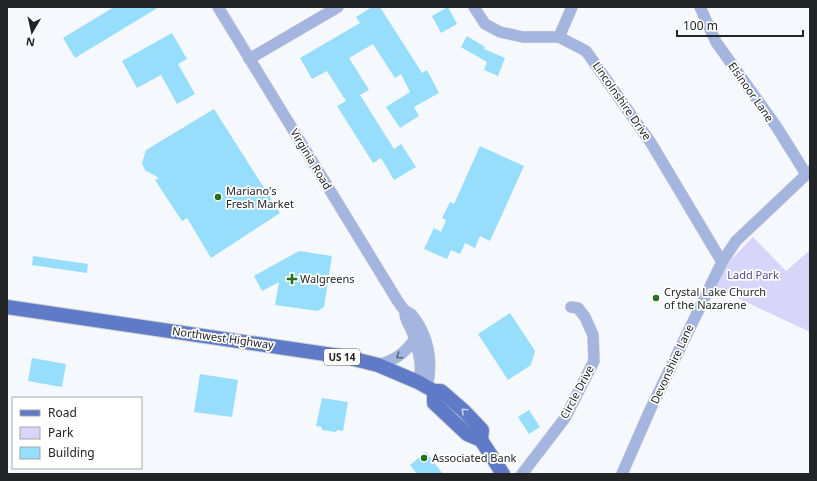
<svg xmlns="http://www.w3.org/2000/svg" width="817" height="481" viewBox="0 0 817 481" font-family="'Noto Sans',sans-serif">
	<rect width="100%" height="100%" fill="#f5f8fc"/>
	<path fill="#d8d5fa" d="M753,237L786,271L810,250V332L716,288L725,266Z"/>
	<g fill="#96defc">
		<path d="M114,7H159L75,58L63,38Z"/>
		<path d="M372,7H380L422,73L427,70L439,93L414,107L419,116L400,128L386,107L410,92L401,74L395,78L373,44L349,58L369,90L360,95L394,149L401,144L416,167L394,180L381,158L373,163L337,106L346,101L327,71L312,79L300,58L360,23L356,17Z"/>
		<path d="M448,7L457,24L441,33L432,16Z"/>
		<path d="M172,33L187,59L178,64L195,94L177,104L161,75L137,88L122,61Z"/>
		<path d="M467,36L485,47L484,49L505,58L498,76L484,70L487,62L461,47Z"/>
		<path d="M214,109L280,213L211,258L187,218L182,221L155,180L159,178L145,170L142,163L146,150Z"/>
		<path d="M480,146L524,166L490,241L480,236L475,248L465,243L460,254L451,250L447,259L424,249L434,228L441,232L446,220L442,218L450,202L454,204Z"/>
		<path d="M299,251L332,256L324,307L318,311L275,305L279,282L262,291L254,276Z"/>
		<path d="M33,256L88,264L87,273L32,265Z"/>
		<path d="M510,313L535,351L531,365L508,380L478,334Z"/>
		<path d="M32,358L66,364L62,387L28,381Z"/>
		<path d="M200,374L238,380L232,417L194,412Z"/>
		<path d="M322,398L348,402L343,431L337,430L336,432L322,430V427L316,426Z"/>
		<path d="M529,410L540,427L529,434L518,417Z"/>
		<path d="M426,452L436,465L443,474H417L410,465Z"/>
	</g>
	<g fill="none" stroke-linecap="round" stroke-linejoin="round">
		<g stroke="#cfd2d5" stroke-width="12">
			<g id="minor">
				<path d="M218,7L397,300C399,303 402,307 404,310C407,312 410,313 412,315C429,336 433,362 427,387"/>
				<path d="M474,7L485,24L500,32L523,37H559L586,51L651,143L722,262"/>
				<path d="M700,7L716,42L776,126L806,174"/>
				<path d="M559,37L572,7"/>
				<path d="M249,59L338,7"/>
				<path d="M405,311C404,320 410,325 413,334C418,348 424,368 418,382"/>
				<path d="M378,365C395,360 404,354 415,339"/>
				<path d="M522,474L565,418L594,361L593,335L585,317L578,308L571,307"/>
				<path d="M622,474L650,410L722,262L736,241L810,171"/>
			</g>
		</g>
		<g stroke="#cfd2d5" stroke-width="16">
			<g id="major">
				<path d="M7,307L346,357L378,365L418,382L434,391H441L464,411L482,430L481,440"/>
				<path d="M434,391V403L467,434L481,440L503,474"/>
			</g>
		</g>
		<use href="#minor" stroke="#a4b5e0" stroke-width="11"/>
		<use href="#major" stroke="#5f7ac6" stroke-width="14"/>
	</g>
	<defs><path id="oneway-chevron" d="M-2-3.5L2.5 0L-2 3.5" fill="none" stroke-width="1.6" stroke-linecap="round" stroke-linejoin="round"/></defs>
	<use stroke="#5d657a" href="#oneway-chevron" transform="translate(399 356) rotate(145)"/>
	<use stroke="#c7d0eb" href="#oneway-chevron" transform="translate(464 411) rotate(-137)"/>
	<g fill="#247219" stroke="#fff" stroke-width="1.5">
		<circle cx="218" cy="197" r="4"/>
		<path d="M290 273h4v4h4v4h-4v4h-4v-4h-4v-4h4z"/>
		<circle cx="656" cy="298" r="4"/>
		<circle cx="424" cy="458" r="4"/>
	</g>
	<g text-anchor="middle" stroke-width="3.5" stroke-linejoin="round" paint-order="stroke">
		<rect fill="#fff" stroke="#656667" stroke-width="1" x="324" y="349" width="36" height="16" rx="3"/>
		<g font-size="10" font-weight="bold" fill="#232426">
			<text x="342" y="361">US 14</text>
		</g>
		<g font-size="11" fill="#232426" stroke="#fff">
			<text transform="translate(751 92) rotate(55)" y="4">Elsinoor Lane</text>
			<text transform="translate(622 101) rotate(55)" y="4">Lincolnshire Drive</text>
			<text transform="translate(311 159) rotate(59)" y="4">Virginia Road</text>
			<text transform="translate(223 338) rotate(8)" y="4">Northwest Highway</text>
			<text transform="translate(672 364) rotate(-65)" y="4">Devonshire Lane</text>
			<text transform="translate(577 392) rotate(-62)" y="4">Circle Drive</text>
		</g>
		<g font-size="11" fill="#232426" stroke="#fff" text-anchor="start">
			<text x="226" y="195">Mariano's<tspan x="226" dy="13">Fresh Market</tspan></text>
			<text x="300" y="283">Walgreens</text>
			<text x="664" y="296">Crystal Lake Church<tspan x="664" dy="13">of the Nazarene</tspan></text>
			<text x="432" y="462">Associated Bank</text>
		</g>
		<g font-size="11" fill="#564a91" stroke="#fff">
			<text x="753" y="279">Ladd Park</text>
		</g>
	</g>
	<rect width="817" height="481" fill="none" stroke="#232426" stroke-width="16"/>
	<rect x="12" y="397" width="130" height="72" fill="#ffffff" stroke="#a7a7a8"/>
	<rect x="20" y="410" width="20" height="6" fill="#5f7ac6" stroke="#a7a7a8"/>
	<text x="48" y="417" font-size="12" fill="#232426">Road</text>
	<rect x="20" y="427" width="20" height="12" fill="#d8d5fa" stroke="#a7a7a8"/>
	<text x="48" y="437" font-size="12" fill="#232426">Park</text>
	<rect x="20" y="447" width="20" height="12" fill="#96defc" stroke="#a7a7a8"/>
	<text x="48" y="457" font-size="12" fill="#232426">Building</text>
	<g transform="translate(32 32) rotate(189)" stroke="#ffffff" stroke-width="3" paint-order="stroke">
	<path d="M0-3L7 15L0 10L-7 15Z" fill="#232426"/>
	<text y="-6" font-size="11" font-weight="bold" text-anchor="middle" fill="#232426">N</text>
	</g>
	<path d="M677 30v6h126v-6" fill="none" stroke="#232426" stroke-width="2"/>
	<text x="683" y="30" font-size="12" fill="#232426" stroke="#ffffff" stroke-width="3" paint-order="stroke">100 m</text>
</svg>
